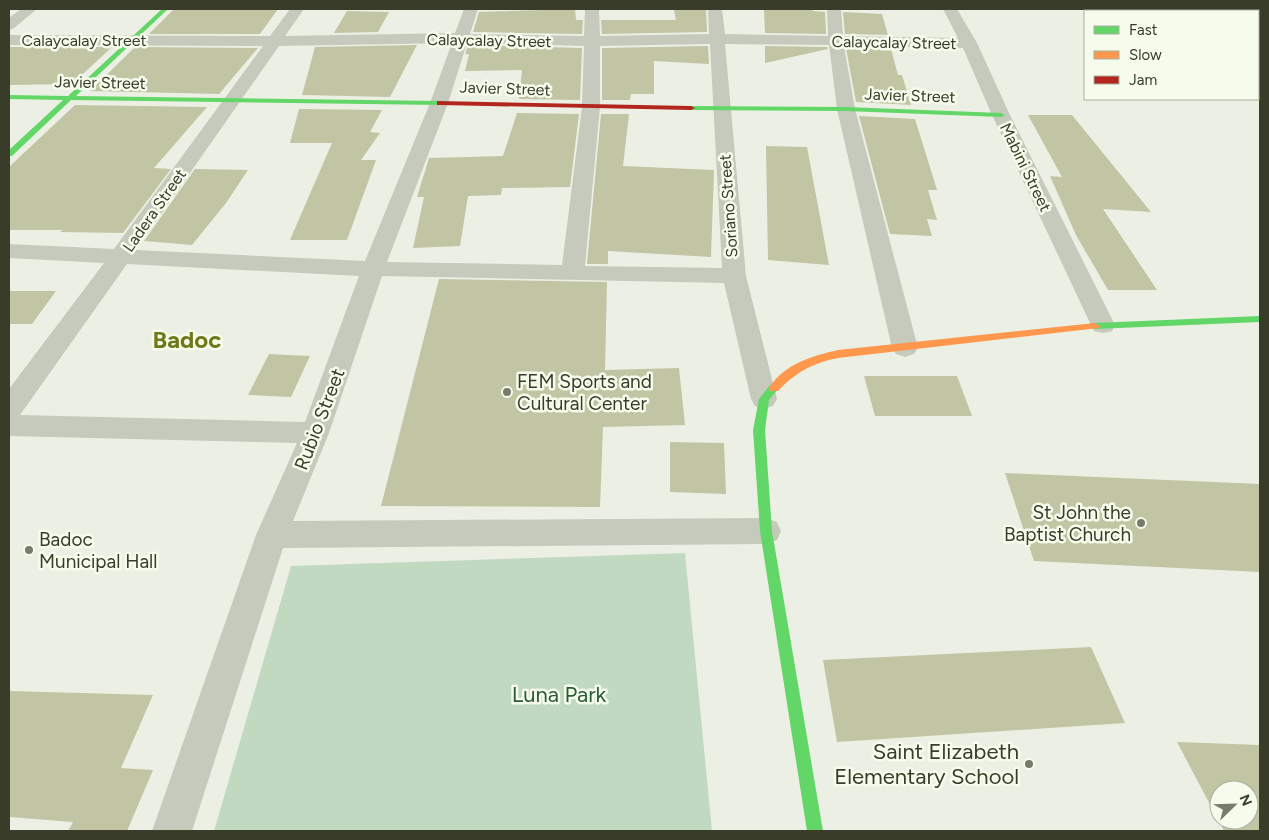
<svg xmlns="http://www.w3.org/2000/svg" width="1269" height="840" viewBox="0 0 1269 840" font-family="Figtree,sans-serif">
	<rect width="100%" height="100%" fill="#ecf0e4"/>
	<path fill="#c1d9c1" d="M685,553L712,831H214L291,566Z"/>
	<g fill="#c1c5a4" fill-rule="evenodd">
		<path d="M174,9H278L260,34H149Z"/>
		<path d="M575,9L576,20H583L582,34L473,32L479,12Z"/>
		<path d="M674,9H706L707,32L602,34L601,20H676Z"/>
		<path d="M764,9H812L813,11L825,12L826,34L765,33Z"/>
		<path d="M347,11L389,12L378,32L334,33Z"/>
		<path d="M843,12L882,14L888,35L845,34Z"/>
		<path d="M417,45L390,97L302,95L315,47Z"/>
		<path d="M468,45L582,48L580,100L519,99L522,70L465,71L469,54H465Z"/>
		<path d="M708,46L709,64L654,61V94H631L630,100H602V48Z"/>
		<path d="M765,46L827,47L828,49L765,63Z"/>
		<path d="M9,47H112L72,84L9,85Z"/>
		<path d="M135,47L258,48L219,94L90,91Z"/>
		<path d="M846,48L891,49L898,75H902L911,105L856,102Z"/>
		<path d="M75,105L207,107L154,168L171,169L123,233L60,232L63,230H9V167Z"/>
		<path d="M299,109L382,110L370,132L380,133L361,160H376L347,240H290L332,143H290Z"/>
		<path d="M517,113L579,114L570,187L502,188L501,195L468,196L460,246L413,248L424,197H417L429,158L503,156Z"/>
		<path d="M601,114H629L623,166L714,170L711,257L608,251V264H587Z"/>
		<path d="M1028,115H1072L1151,212L1103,209L1157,290H1108L1076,235L1050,176L1062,177Z"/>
		<path d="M859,116L915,119L937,190H928L937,220L927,219L932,236L890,234Z"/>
		<path d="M766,146L807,147L829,265L768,260Z"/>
		<path d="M195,169L248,170L226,203L192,245L144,241Z"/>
		<path d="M439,279L607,282L605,370L679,368L685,425L603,427L600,507L381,506Z"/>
		<path d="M9,291H56L32,324H9Z"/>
		<path d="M269,354L310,356L291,397L248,395Z"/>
		<path d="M864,376H957L972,416H875Z"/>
		<path d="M670,442L724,443L726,494L670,492Z"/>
		<path d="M1005,473L1260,484V572L1034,561Z"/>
		<path d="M1091,647L1125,723L837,742L823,660Z"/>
		<path d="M9,691L153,695L121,768L153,770L127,831H68L73,822L9,817Z"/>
		<path d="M1177,742L1260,745V831H1224ZM1219,790H1249V820H1219Z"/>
	</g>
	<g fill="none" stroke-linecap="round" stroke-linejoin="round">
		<g fill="#c5cabc" fill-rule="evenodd">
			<path d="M21,9H37L14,28L9,30V18Z"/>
			<path d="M290,9H304L285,36L455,33L464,9H478L470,34L584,36L585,9H599L600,36L709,34L708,9H722L725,34L828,36L827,9H841L843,36L958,38L943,9H957L977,43L1010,115L1115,325L1112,331L1103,333L1094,331L1091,325L992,115L963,48L844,46L855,109L918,348L914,354L905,357L896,354L892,348L837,109L829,45L725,44L746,276L777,399L773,406L764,409L755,406L751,399L724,283L382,276L329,433L293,521L766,518L777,522L781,531L777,540L766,544L283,548L192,831H152L256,535L297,443L9,436V389L104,263L9,258V244L114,249L263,46L9,45V35L270,36ZM452,43L430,103L365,261L136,250L279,46ZM467,43L584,46L582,107L562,265L387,262L448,103ZM710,44L722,268L585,266L600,107V46ZM127,264L359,276L305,422L20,415Z"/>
		</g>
		<g fill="#63d668" fill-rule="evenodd">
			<path d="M162,9H168L76,96L440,101L444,103L440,105L71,100L12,156H9V150L63,100L9,99V95L68,96Z"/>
			<path d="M688,106L846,107L1001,113L1005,115L1001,117L846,111L691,110L687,108Z"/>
			<path d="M1260,316V322L1095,329L1090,326L1095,323Z"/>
			<path d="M774,384L779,388L769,400L765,430L772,531L823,831H807L760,531L753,430L759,399L770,385Z"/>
		</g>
		<path fill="#ff974d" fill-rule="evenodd" d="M1095,323L1100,326L1099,328L838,358C813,363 796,372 778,391H770L769,388C784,364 812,356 838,350Z"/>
		<path fill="#b3261e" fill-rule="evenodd" d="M437,101L691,106L695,108L691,110L440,105H437Z"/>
	</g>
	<g fill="#777b6a" stroke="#f6fcec" stroke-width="2">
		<circle cx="507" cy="392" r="5"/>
		<circle cx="1141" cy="523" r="5"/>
		<circle cx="29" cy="550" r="5"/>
		<circle cx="1029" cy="764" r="5"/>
	</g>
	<g text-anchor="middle" stroke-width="5" stroke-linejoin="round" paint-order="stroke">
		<g font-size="16" fill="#383c29" stroke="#f6fcec">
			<text x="84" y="46">Calaycalay Street</text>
			<text transform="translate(489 40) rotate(1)" y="6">Calaycalay Street</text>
			<text transform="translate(894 42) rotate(1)" y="6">Calaycalay Street</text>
			<text transform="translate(100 82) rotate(1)" y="6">Javier Street</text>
			<text transform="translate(505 88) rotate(2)" y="6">Javier Street</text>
			<text transform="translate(910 95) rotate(2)" y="6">Javier Street</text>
			<text transform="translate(1026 167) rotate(64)" y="6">Mabini Street</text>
			<text transform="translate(728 206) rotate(-94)" y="6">Soriano Street</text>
			<text transform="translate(154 210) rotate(-55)" y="6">Ladera Street</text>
		</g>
		<g font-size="19" fill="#383c29" stroke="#f6fcec" text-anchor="start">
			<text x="517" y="388">FEM Sports and<tspan x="517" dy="22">Cultural Center</tspan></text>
			<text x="1131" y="519" text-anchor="end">St John the<tspan x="1131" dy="22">Baptist Church</tspan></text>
			<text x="39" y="546">Badoc<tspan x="39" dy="22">Municipal Hall</tspan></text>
		</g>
		<g font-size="19" fill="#383c29" stroke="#f6fcec">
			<text transform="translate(319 419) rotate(-69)" y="7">Rubio Street</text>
		</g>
		<g font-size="22" fill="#2a5c36" stroke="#f6fcec">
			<text x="559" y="702">Luna Park</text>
		</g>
		<g font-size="22" fill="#383c29" stroke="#f6fcec" text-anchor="end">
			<text x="1019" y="759">Saint Elizabeth<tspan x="1019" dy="25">Elementary School</tspan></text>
		</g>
		<g font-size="24" font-weight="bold" fill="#6f7918" stroke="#f6fcec">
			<text x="187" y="348">Badoc</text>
		</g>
	</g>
	<rect width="1269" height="840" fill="none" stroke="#383c29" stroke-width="20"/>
	<rect x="1084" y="10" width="175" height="90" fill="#f6fcec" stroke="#aaaf9e"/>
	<rect x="1094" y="26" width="25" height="8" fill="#63d668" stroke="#aaaf9e"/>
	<text x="1129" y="35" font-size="15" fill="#383c29">Fast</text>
	<rect x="1094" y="51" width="25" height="8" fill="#ff974d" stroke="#aaaf9e"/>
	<text x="1129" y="60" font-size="15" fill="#383c29">Slow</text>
	<rect x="1094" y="76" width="25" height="8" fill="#b3261e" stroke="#aaaf9e"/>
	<text x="1129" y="85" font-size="15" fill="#383c29">Jam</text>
	<g transform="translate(1234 805) rotate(67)"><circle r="24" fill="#f6fcec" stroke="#aaaf9e"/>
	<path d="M0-4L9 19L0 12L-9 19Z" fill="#777b6a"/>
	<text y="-8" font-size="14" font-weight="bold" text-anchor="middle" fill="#383c29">N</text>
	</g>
</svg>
